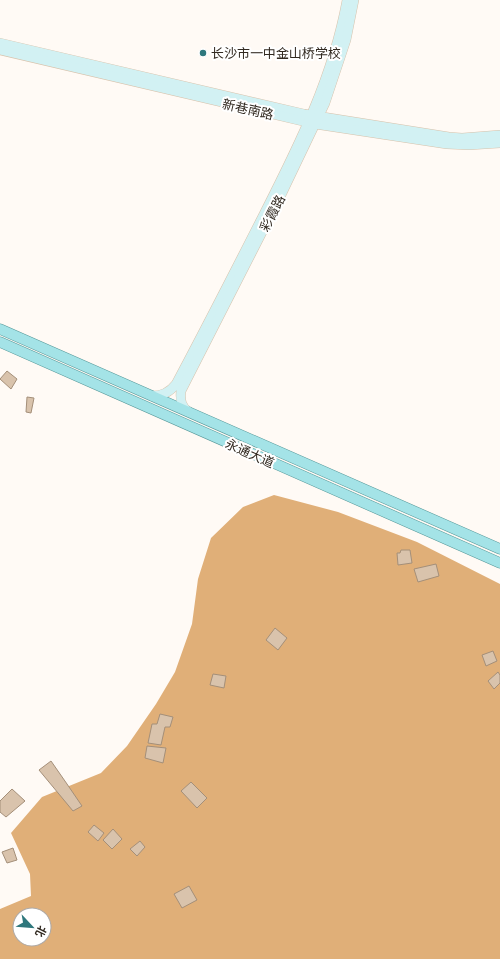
<svg xmlns="http://www.w3.org/2000/svg" width="500" height="959" viewBox="0 0 500 959" font-family="'Fira Sans','Noto Sans SC',sans-serif">
	<rect width="100%" height="100%" fill="#fffaf5"/>
	<path fill="#e0af78" fill-rule="evenodd" d="M274,495L338,512L417,542L500,584V959H0V909L31,896L30,874L11,833L42,797L101,773L127,746L156,704L175,672L192,624L198,579L211,538L243,507ZM20,915H44V939H20Z"/>
	<g fill="#d9c3ac" stroke="#a48f79">
		<path d="M7,371L17,379L11,389L0,379Z"/>
		<path d="M27,397L34,398L31,413L26,412Z"/>
		<path d="M401,550H410L412,563L398,565L397,553H400Z"/>
		<path d="M436,564L439,576L418,582L414,569Z"/>
		<path d="M275,628L287,638L278,650L266,640Z"/>
		<path d="M493,651L497,661L486,666L482,655Z"/>
		<path d="M498,672L500,675V683L494,689L488,681Z"/>
		<path d="M213,674L226,676L224,688L210,685Z"/>
		<path d="M160,714L173,717L170,727H165L161,745L148,743L152,724H157Z"/>
		<path d="M147,746L166,748L163,763L145,758Z"/>
		<path d="M51,761L67,784L82,806L73,811L39,770Z"/>
		<path d="M191,782L207,798L197,808L181,791Z"/>
		<path d="M12,789L25,801L6,817L0,812V801Z"/>
		<path d="M94,825L104,833L98,841L88,832Z"/>
		<path d="M113,829L122,839L112,849L103,840Z"/>
		<path d="M140,841L145,847L137,856L130,849Z"/>
		<path d="M13,848L17,860L7,863L2,852Z"/>
		<path d="M189,886L197,900L182,908L174,894Z"/>
	</g>
	<g fill="none" stroke-linecap="round" stroke-linejoin="round">
		<g stroke="#d8c2ab" stroke-width="10">
			<g id="secondary">
				<path d="M0,43L304,114L449,137L462,138L500,135"/>
				<path d="M0,50L315,124L447,144L469,145L500,143"/>
				<path d="M152,396C163,396 170,392 176,384C206,328 235,271 264,214C299,145 333,77 347,0"/>
				<path d="M189,412C181,407 180,400 181,391L281,195L325,103L346,40L354,0"/>
			</g>
		</g>
		<g stroke="#559697" stroke-width="11">
			<g id="primary">
				<path d="M0,329L500,549"/>
				<path d="M0,342L500,563"/>
			</g>
		</g>
		<use href="#secondary" stroke="#d2f1f3" stroke-width="9"/>
		<use href="#primary" stroke="#a4e3e7" stroke-width="10"/>
	</g>
	<circle fill="#2e777c" stroke="#fff" stroke-width="1.5" cx="203" cy="53" r="4"/>
	<g text-anchor="middle" stroke-width="4" stroke-linejoin="round" paint-order="stroke">
		<g font-size="13" fill="#312920" stroke="#fff" text-anchor="start">
			<text x="211" y="58">长沙市一中金山桥学校</text>
		</g>
		<g font-size="13" fill="#312920" stroke="#fff">
			<text transform="translate(248 109) rotate(13)" y="5">新巷南路</text>
			<text transform="translate(272 213) rotate(-63)" y="5">彩霞路</text>
			<text transform="translate(250 453) rotate(24)" y="5">永通大道</text>
		</g>
	</g>
	<g transform="translate(32 927) rotate(116)"><circle r="19" fill="#ffffff" stroke="#ada9a6"/>
	<path d="M0-3L7 15L0 10L-7 15Z" fill="#2e777c"/>
	<text y="-6" font-size="11" font-weight="bold" text-anchor="middle" fill="#312920">北</text>
	</g>
</svg>
